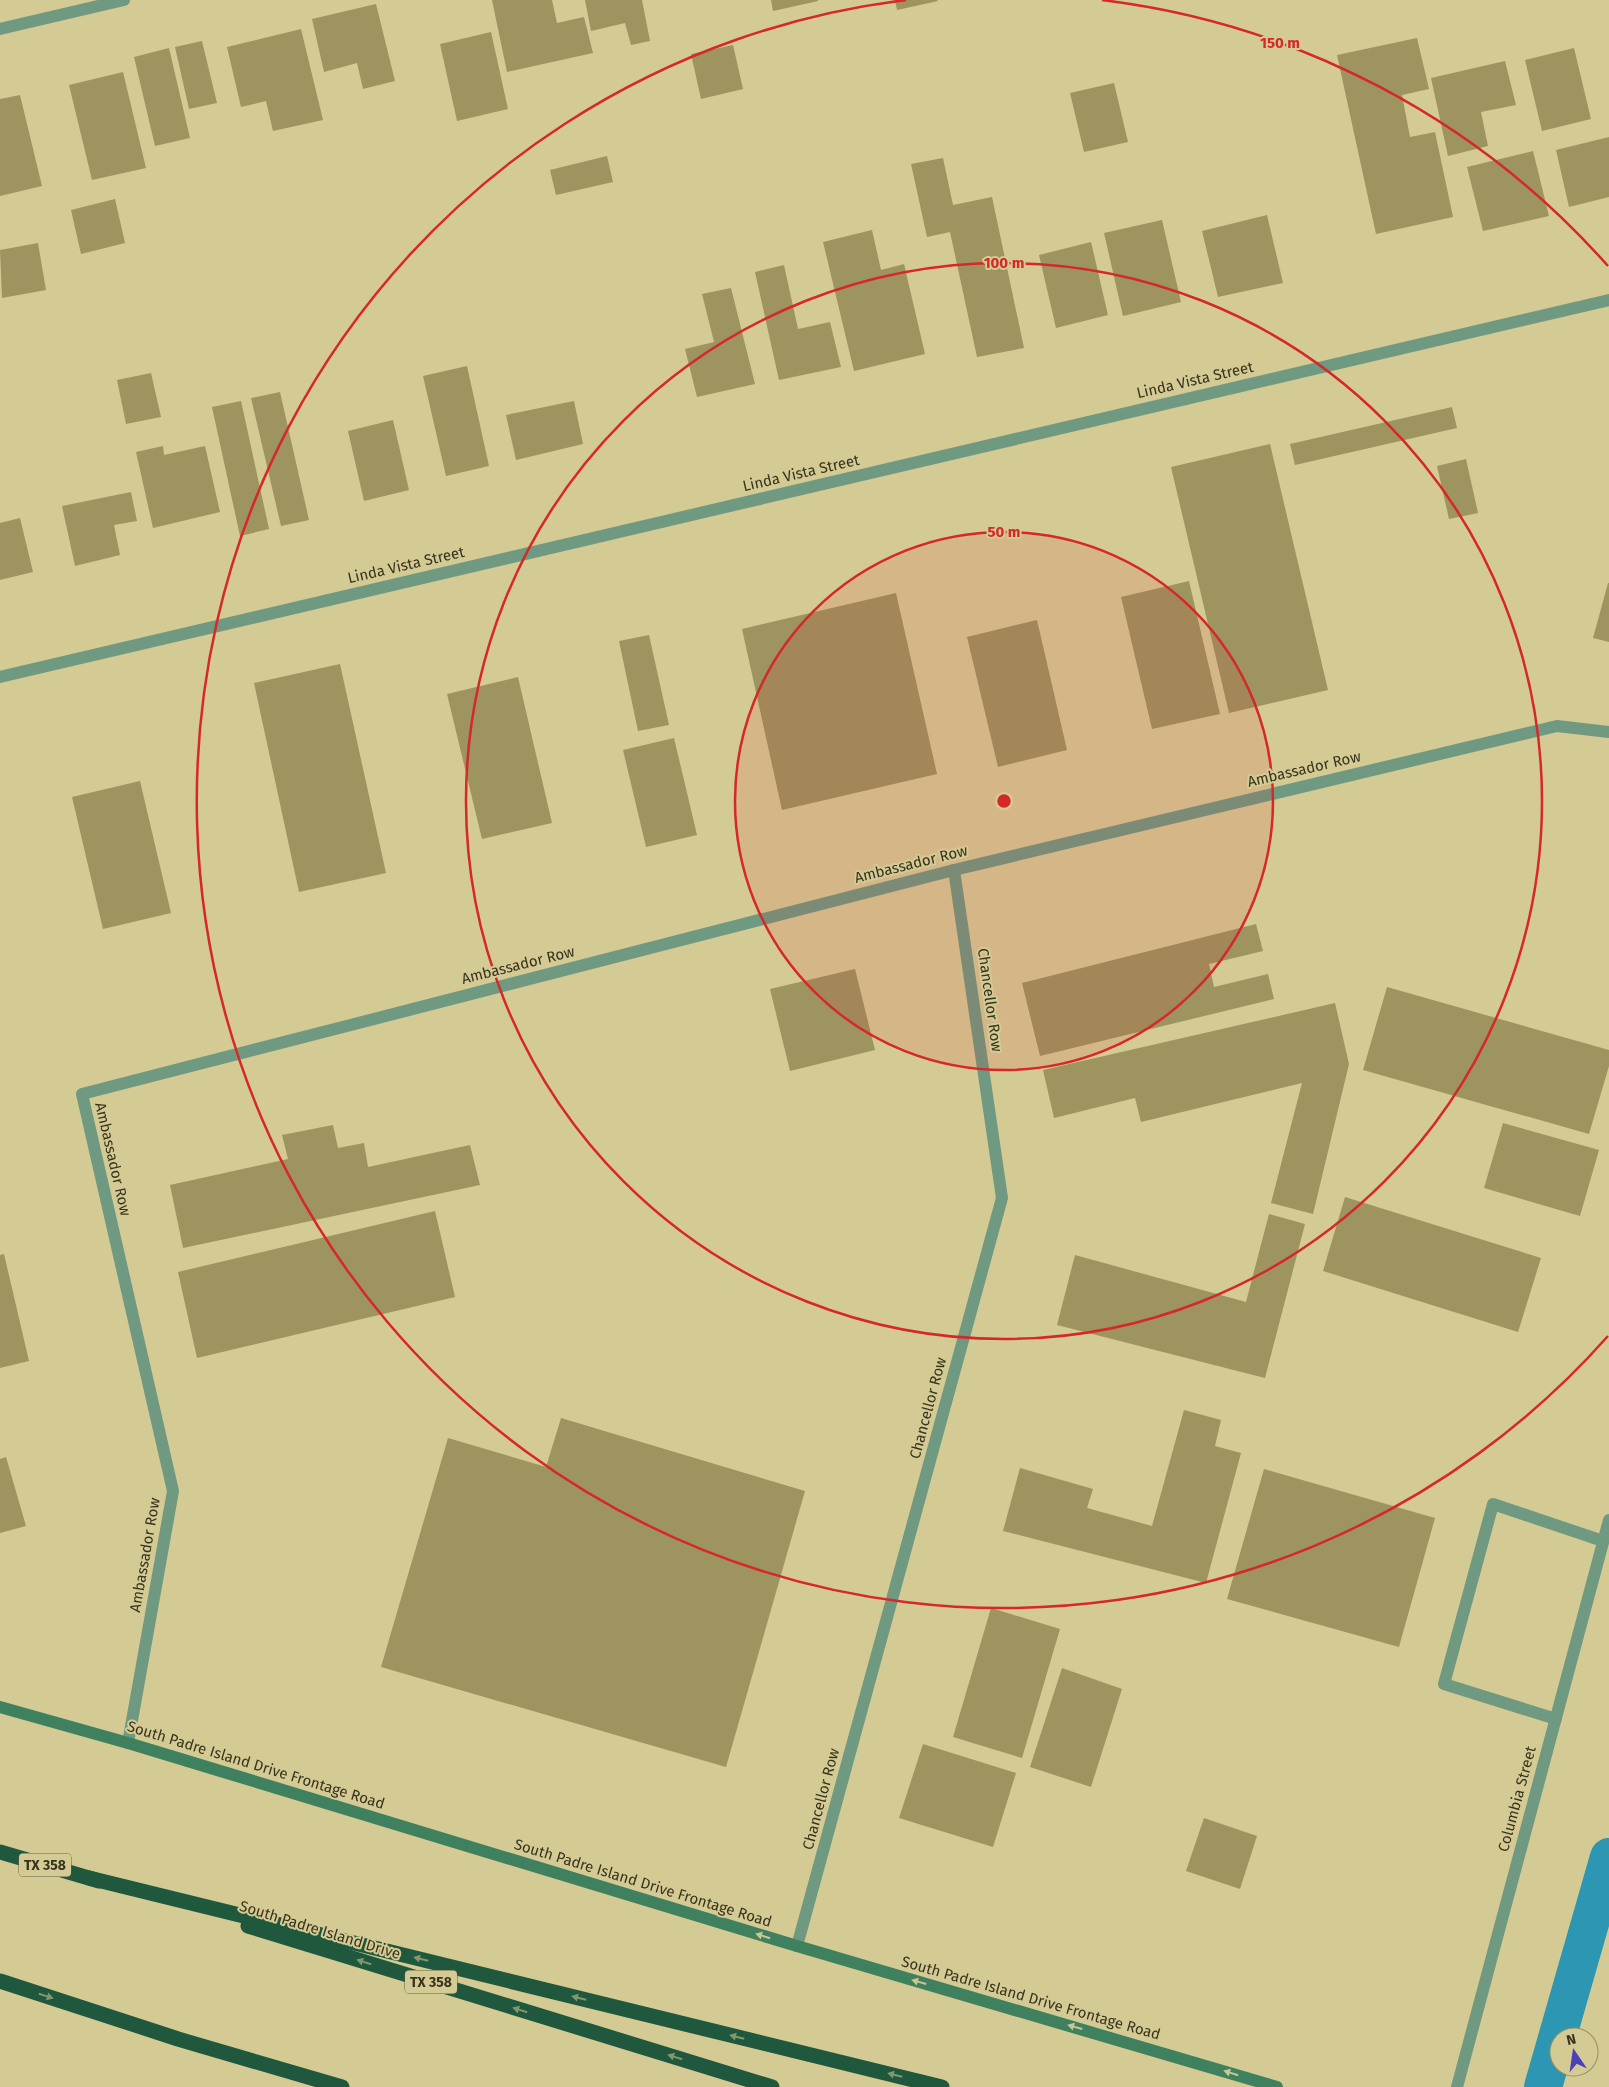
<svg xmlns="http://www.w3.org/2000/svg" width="1609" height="2087" viewBox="0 0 1609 2087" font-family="'Fira Sans',sans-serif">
	<rect width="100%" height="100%" fill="#d4ca94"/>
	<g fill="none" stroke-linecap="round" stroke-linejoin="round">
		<path stroke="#2d97b3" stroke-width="38" d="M1543,2087L1609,1857"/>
	</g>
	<g fill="#9d9460">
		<path d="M492,0H552L557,23L584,17L593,53L507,72Z"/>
		<path d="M585,0H642L650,41L631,45L625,23L591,31Z"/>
		<path d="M771,0H818V1L773,11Z"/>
		<path d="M895,0H937L938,1L897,10Z"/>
		<path d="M376,4L395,81L363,89L357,63L324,72L312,19Z"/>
		<path d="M301,29L323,120L273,131L266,101L241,107L227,47Z"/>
		<path d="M491,32L508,109L457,121L440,44Z"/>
		<path d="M1417,38L1429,89L1402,95L1410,137L1435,132L1453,217L1376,234L1337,55Z"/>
		<path d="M202,41L217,103L189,109L175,47Z"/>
		<path d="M733,45L743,89L701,99L691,54Z"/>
		<path d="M169,48L190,138L155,146L134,57Z"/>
		<path d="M1574,48L1591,119L1542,131L1525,60Z"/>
		<path d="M1505,61L1516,105L1481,112L1488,146L1448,156L1431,78Z"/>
		<path d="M123,72L146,168L92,180L69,85Z"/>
		<path d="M1114,83L1128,142L1084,152L1070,93Z"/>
		<path d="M20,95L42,186L0,196V99Z"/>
		<path d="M1609,137V197L1569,207L1556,150Z"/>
		<path d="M1533,151L1549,216L1483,231L1467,167Z"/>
		<path d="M607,156L613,182L556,195L550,170Z"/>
		<path d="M943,158L953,205L992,197L1024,348L977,357L950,232L927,237L911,164Z"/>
		<path d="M115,199L125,243L81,254L71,210Z"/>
		<path d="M1267,215L1283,283L1218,297L1202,231Z"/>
		<path d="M1162,220L1181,302L1123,316L1104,233Z"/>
		<path d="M872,230L881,270L904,264L925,354L854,371L823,242Z"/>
		<path d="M1091,242L1108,315L1056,328L1039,255Z"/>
		<path d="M38,243L46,290L2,298L0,250Z"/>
		<path d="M784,265L798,329L830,322L841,367L779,380L755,272Z"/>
		<path d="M731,288L755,384L697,397L685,349L714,342L702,294Z"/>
		<path d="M467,366L489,466L446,476L423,376Z"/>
		<path d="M151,373L161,417L126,424L117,380Z"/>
		<path d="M280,392L309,520L281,526L251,398Z"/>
		<path d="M241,401L269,529L240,536L212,407Z"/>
		<path d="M574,401L583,444L516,460L506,415Z"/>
		<path d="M1452,407L1457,428L1295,465L1290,444Z"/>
		<path d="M393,420L409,490L364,501L348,431Z"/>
		<path d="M1270,444L1328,690L1229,713L1171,467Z"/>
		<path d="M163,446L164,455L205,446L220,512L153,528L136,452Z"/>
		<path d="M1466,459L1478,513L1449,519L1437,466Z"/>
		<path d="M131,492L137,521L114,525L120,555L75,566L62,506Z"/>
		<path d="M20,518L33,572L0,580V523Z"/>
		<path d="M1189,581L1220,714L1152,729L1121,597Z"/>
		<path d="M1608,583H1609V642L1593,638Z"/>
		<path d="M896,593L937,774L782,810L742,629Z"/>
		<path d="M1037,620L1067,750L998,767L967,637Z"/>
		<path d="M649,635L669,725L638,731L619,641Z"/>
		<path d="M340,664L386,873L299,892L254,683Z"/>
		<path d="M518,677L552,823L482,839L447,694Z"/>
		<path d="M674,738L697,835L646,847L623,750Z"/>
		<path d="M140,781L171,913L103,929L72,797Z"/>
		<path d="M1256,924L1263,951L1209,964L1214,987L1268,974L1274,999L1040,1056L1022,983Z"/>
		<path d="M855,969L875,1050L790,1071L770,989Z"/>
		<path d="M1387,987L1609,1050V1066L1589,1134L1363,1070Z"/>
		<path d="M1335,1003L1349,1064L1313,1214L1271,1203L1302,1083L1141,1122L1135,1098L1054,1118L1043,1070Z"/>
		<path d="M1503,1123L1599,1150L1580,1216L1484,1188Z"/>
		<path d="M333,1125L338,1148L364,1143L368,1167L470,1145L480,1185L183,1248L170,1185L288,1159L282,1135Z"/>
		<path d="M1345,1197L1541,1258L1518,1332L1323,1271Z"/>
		<path d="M435,1211L455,1297L197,1358L178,1272Z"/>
		<path d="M1269,1214L1305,1224L1265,1378L1057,1325L1075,1255L1246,1302Z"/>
		<path d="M4,1254L29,1361L0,1368V1255Z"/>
		<path d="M1184,1410L1221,1420L1215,1446L1241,1453L1206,1583L1003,1531L1020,1468L1093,1489L1087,1508L1152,1526Z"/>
		<path d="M561,1418L805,1491L726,1767L381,1667L448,1438L546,1467Z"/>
		<path d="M6,1457L26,1526L0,1533V1459Z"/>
		<path d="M1264,1469L1435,1518L1399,1647L1227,1599Z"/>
		<path d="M991,1608L1060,1629L1022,1758L953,1737Z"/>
		<path d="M1062,1668L1122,1689L1091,1787L1030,1767Z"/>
		<path d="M923,1744L1016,1773L993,1847L899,1818Z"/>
		<path d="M1204,1818L1257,1836L1240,1889L1186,1871Z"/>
	</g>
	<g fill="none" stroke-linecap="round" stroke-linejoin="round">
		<path stroke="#709981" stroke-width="12" d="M1556,1719L1444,1684L1493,1504L1603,1541"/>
		<g stroke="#709981" stroke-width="12">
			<path d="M0,29L124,0"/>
			<path d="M0,677L1609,300"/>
			<path d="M128,1743L173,1491L82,1094L954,870L1557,726L1609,732"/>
			<path d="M797,1946L1002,1198L954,870"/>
		</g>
		<path stroke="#709981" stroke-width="12" d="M1457,2087L1609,1520"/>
		<path stroke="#3f815f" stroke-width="12" d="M0,1707L128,1743L797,1946L1277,2087"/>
		<g stroke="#1f583d" stroke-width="15">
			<path d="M0,1852L99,1881"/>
			<path d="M89,1878L942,2087"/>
			<path d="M248,1926L772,2087"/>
			<path d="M0,1981L178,2039L342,2087"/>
		</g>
	</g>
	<defs><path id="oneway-solid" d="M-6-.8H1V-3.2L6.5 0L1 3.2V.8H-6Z" transform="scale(1.25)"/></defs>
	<g fill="#cdc691">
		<use href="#oneway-solid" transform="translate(763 1936) rotate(-163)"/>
		<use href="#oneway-solid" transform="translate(919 1982) rotate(-164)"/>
		<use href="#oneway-solid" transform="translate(1075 2027) rotate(-164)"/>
		<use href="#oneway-solid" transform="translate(1231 2073) rotate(-163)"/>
	</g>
	<g fill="#83976d">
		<use href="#oneway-solid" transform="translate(421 1959) rotate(-166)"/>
		<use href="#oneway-solid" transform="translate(364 1962) rotate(-163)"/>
		<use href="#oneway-solid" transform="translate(46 1996) rotate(18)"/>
		<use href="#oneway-solid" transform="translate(579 1998) rotate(-166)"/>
		<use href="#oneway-solid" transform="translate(520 2010) rotate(-163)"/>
		<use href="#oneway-solid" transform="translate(737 2037) rotate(-166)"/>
		<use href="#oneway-solid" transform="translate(675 2057) rotate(-163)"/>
		<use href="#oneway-solid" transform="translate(895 2075) rotate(-166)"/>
	</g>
	<circle cx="1004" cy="801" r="269" fill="#d62828" fill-opacity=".12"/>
	<g fill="none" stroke="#d62828" stroke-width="2.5">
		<circle cx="1004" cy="801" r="269"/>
		<circle cx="1004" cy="801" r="538"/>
		<path d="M1608 1336A807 807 0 1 1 906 0M1102 0A807 807 0 0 1 1608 266"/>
	</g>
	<g text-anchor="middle" stroke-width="4" stroke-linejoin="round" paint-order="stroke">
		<g fill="#d4ca94" stroke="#666041" stroke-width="1">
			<rect x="19" y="1853.5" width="52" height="23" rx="4"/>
			<rect x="405" y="1970.5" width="52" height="23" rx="4"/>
		</g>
		<g font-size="14" font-weight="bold" fill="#37331d">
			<text x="45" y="1870">TX 358</text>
			<text x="431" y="1987">TX 358</text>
		</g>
		<g font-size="15" fill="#37331d" stroke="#d4ca94">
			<text transform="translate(1195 380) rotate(-13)" y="5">Linda Vista Street</text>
			<text transform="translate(801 473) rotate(-13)" y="5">Linda Vista Street</text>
			<text transform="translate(406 565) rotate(-13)" y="5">Linda Vista Street</text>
			<text transform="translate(1304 769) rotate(-13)" y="5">Ambassador Row</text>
			<text transform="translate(911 864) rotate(-14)" y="5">Ambassador Row</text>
			<text transform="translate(518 965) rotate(-14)" y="5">Ambassador Row</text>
			<text transform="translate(990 1000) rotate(82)" y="5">Chancellor Row</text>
			<text transform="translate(113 1159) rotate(77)" y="5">Ambassador Row</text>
			<text transform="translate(928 1408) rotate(-75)" y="5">Chancellor Row</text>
			<text transform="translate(145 1555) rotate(-80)" y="5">Ambassador Row</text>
			<text transform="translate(256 1765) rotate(17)" y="5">South Padre Island Drive Frontage Road</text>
			<text transform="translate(821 1799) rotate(-75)" y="5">Chancellor Row</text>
			<text transform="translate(1517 1799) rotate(-75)" y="5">Columbia Street</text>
			<text transform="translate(643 1883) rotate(17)" y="5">South Padre Island Drive Frontage Road</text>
			<text transform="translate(320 1930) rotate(17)" y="5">South Padre Island Drive</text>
			<text transform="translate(1031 1998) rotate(16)" y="5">South Padre Island Drive Frontage Road</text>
		</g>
	</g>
	<circle cx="1004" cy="801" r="8" fill="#d62828" stroke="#d4ca94" stroke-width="2.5"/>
	<g font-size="15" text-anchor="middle" font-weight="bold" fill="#d62828" stroke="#d4ca94" stroke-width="4" stroke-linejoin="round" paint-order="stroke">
		<text x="1280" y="48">150 m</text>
		<text x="1004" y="268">100 m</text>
		<text x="1004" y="537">50 m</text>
	</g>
	<g transform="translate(1574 2052) rotate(347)"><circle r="24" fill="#d4ca94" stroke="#958e64"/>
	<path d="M0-4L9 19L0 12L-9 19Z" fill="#4942b9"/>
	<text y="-8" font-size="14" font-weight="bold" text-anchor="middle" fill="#37331d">N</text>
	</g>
</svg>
